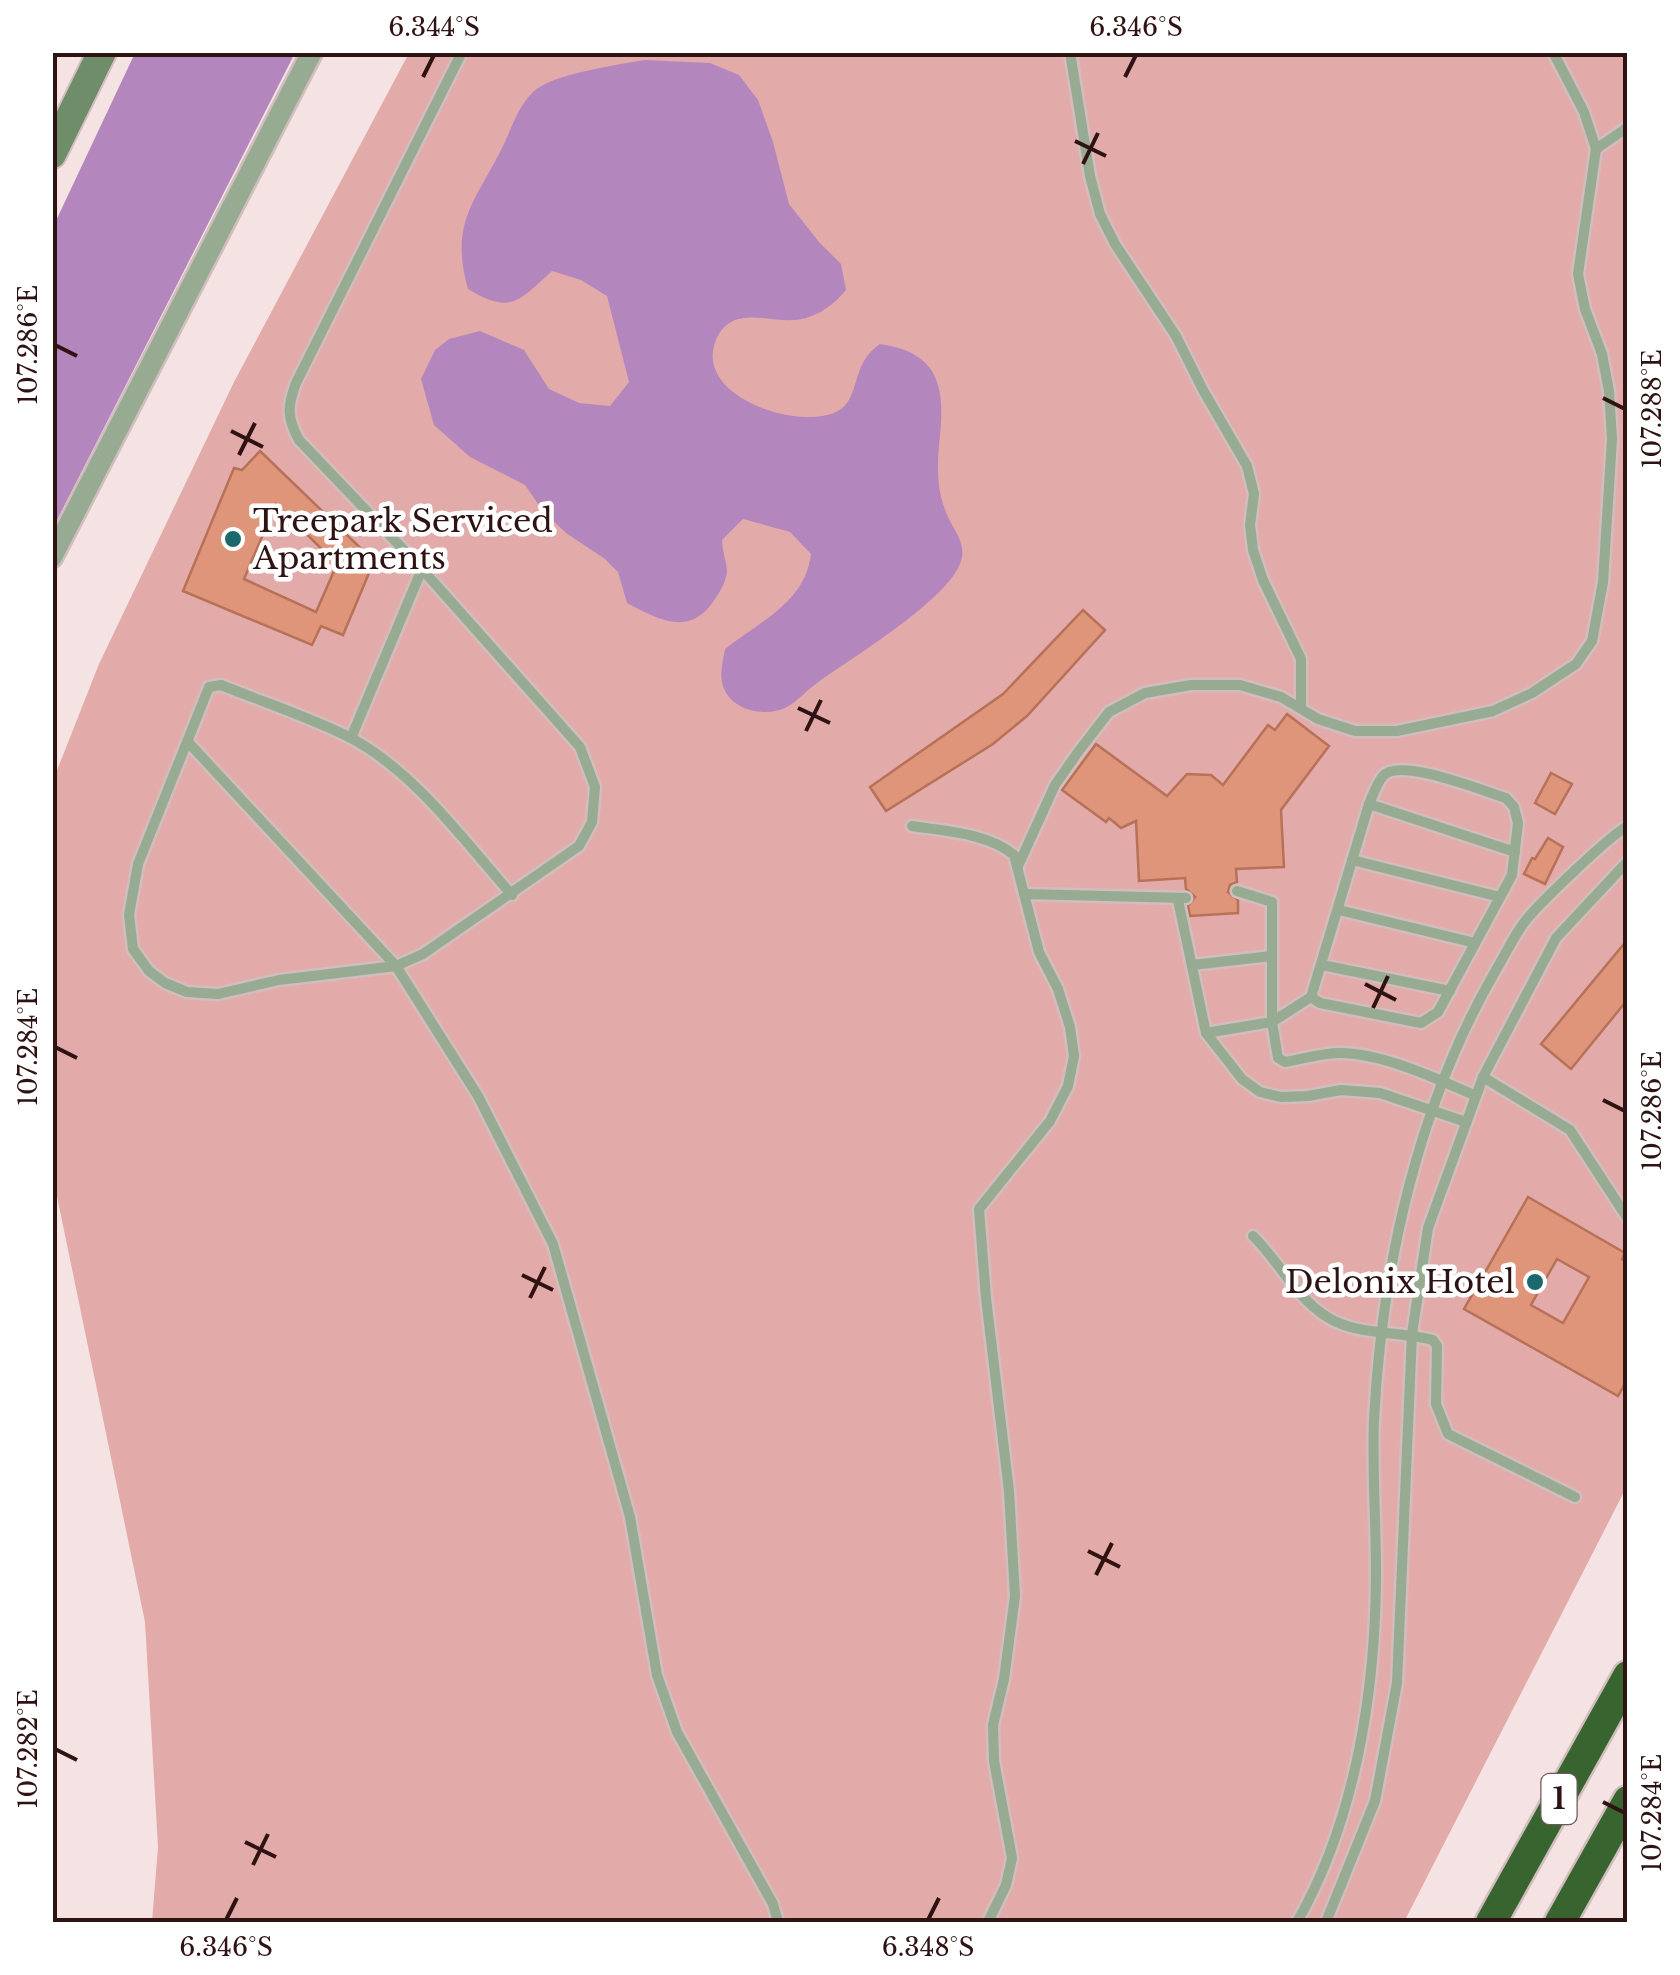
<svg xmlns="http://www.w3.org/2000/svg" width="1680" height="1975" viewBox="0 0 1680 1975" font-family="'Libre Baskerville',serif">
	<rect width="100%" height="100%" fill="#f4e3e2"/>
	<path fill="#e2aba9" d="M409,53H1627V1486L1404,1922H152L158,1847L145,1622L53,1177L52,783L99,664L234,382Z"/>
	<g fill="#b486be">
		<path d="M135,53H295L53,528V227Z"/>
		<path d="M644,60L710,63L739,75L758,100L773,142L789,204L819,242L841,264L846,290C834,305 815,319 794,320C767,322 726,303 714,346C700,398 798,430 836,412C862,400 849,364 880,344C944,353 945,393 939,445C937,468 937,491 946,512C952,529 967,542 961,561C949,600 851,658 817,683C807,690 798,701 787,707C766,718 731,711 723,686C719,674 723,661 725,649C760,621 805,603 811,554L790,532L743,519L722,540C722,551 727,562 727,572C726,583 719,593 713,602C689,637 657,619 627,603L618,572L605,559L566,533L543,511L525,485L470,457L434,425L421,379L435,350L449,339L480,331L524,350L549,389L579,403L610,406L629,382L607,296L581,280L552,271C519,301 511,315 468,289C449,222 476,201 503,146C511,129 519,105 533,92C551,74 618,65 644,60Z"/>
	</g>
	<g fill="#de957a" stroke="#b77158" stroke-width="2.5" fill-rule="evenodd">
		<path d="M260,451L374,561L343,635L321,626L312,645L183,591L234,468L242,470ZM276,504L337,564L316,612L244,579Z"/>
		<path d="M1083,610L1105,630L1027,716L993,744L886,811L870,787L1003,694Z"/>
		<path d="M1287,714L1329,746L1281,810L1284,867L1236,869L1237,882L1230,885L1228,892L1238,900V913L1190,916L1188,906L1195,897L1186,889L1185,878L1139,881L1136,821L1121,828L1109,818L1106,822L1062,790L1096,744L1167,796L1187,774L1211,775L1223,785L1268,725L1275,730Z"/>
		<path d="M1551,773L1572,784L1555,814L1535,803Z"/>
		<path d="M1548,838L1563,847L1545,884L1524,874L1532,858L1535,859Z"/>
		<path d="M1628,939V999L1571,1069L1541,1044Z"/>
		<path d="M1528,1197L1625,1253L1622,1259L1628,1263V1378L1618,1396L1464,1309ZM1557,1259L1589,1277L1563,1323L1531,1305Z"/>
	</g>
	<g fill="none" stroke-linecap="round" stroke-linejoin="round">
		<g stroke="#d1bdbd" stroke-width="15">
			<g id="lane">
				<path d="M462,52L296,383C287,407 287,418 299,440L422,569L580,747L595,787L592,822L579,846L423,954L396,966L279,980L218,994L187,992L165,983L149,971L133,949L129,915L138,864L209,687L221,685C263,702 310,717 351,738C416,773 464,841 512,895"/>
				<path d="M1070,52L1090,176L1100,214L1115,244L1176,336L1203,390L1247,466L1254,494L1250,525L1253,550L1263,580L1301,659V708"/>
				<path d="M1596,149L1628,127"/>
				<path d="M351,738L422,569"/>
				<path d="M188,742L396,966L478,1096L553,1244L630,1517L657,1675L677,1732L773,1904L778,1922"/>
				<path d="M1369,804L1515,852"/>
				<path d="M912,826C944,831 988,833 1014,855L1039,952L1058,989L1070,1027L1074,1056L1068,1086L1050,1121L979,1209L986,1298L1009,1491L1015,1596L1004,1679L993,1725L994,1761L1012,1858L1006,1885L988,1922"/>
				<path d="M1352,860L1500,897"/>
				<path d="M1018,866L1055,785L1078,752L1109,712L1145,693L1191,685H1240L1281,697L1318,719L1355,731H1397L1493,711L1532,693L1576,664L1592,641L1603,582L1612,439L1609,391L1602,354L1585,309L1578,274L1596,149L1584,112L1553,52"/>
				<path d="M1237,891L1272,902V1022L1278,1058L1285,1062C1303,1059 1322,1053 1340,1053C1382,1053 1438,1079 1476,1096"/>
				<path d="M1024,894L1186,898"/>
				<path d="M1178,900L1206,1033L1242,1079L1260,1092L1281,1097L1308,1096L1341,1090L1380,1093L1466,1122"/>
				<path d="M1339,910L1475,943"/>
				<path d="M1192,965L1272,956"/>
				<path d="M1322,965L1450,991"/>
				<path d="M1206,1033L1272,1022L1311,997L1369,804C1373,795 1377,782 1384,775C1402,758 1483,791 1506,798L1514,807L1518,823L1512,875L1438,1012L1421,1023L1320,1003L1311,997"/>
				<path d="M1483,1077L1570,1130L1628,1219"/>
				<path d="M1253,1236C1279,1261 1295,1297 1327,1317C1357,1336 1400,1331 1433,1340L1437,1346L1436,1404L1448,1434L1575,1497"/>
				<path d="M1297,1922C1356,1819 1376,1689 1376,1571C1376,1521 1372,1470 1374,1419C1382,1266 1418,1104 1496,970C1505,955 1513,938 1523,924C1534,908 1611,834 1628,826"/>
				<path d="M1326,1922L1375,1801L1397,1683L1412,1334L1428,1228L1483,1077L1556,938L1628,861"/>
			</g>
		</g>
		<g stroke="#d1bdbd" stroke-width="25">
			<path id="street" d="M52,557L312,52"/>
		</g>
		<g stroke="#d1bdbd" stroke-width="32">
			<path id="secondary" d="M52,154L102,52"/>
		</g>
		<g stroke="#d1bdbd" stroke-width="35">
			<g id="highway">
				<path d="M1491,1922L1628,1676"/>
				<path d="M1560,1922L1628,1801"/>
			</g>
		</g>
		<use href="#lane" stroke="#96ab91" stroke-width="10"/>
		<use href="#street" stroke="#96ab91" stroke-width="20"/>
		<use href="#secondary" stroke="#6e8d68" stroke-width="28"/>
		<use href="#highway" stroke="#38642f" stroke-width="30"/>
	</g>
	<path fill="none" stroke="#2f1212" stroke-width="4" d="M423,77L434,55M1125,77L1136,55M1075,141L1106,156M1083,164L1098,133M55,345L77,356M1603,398L1625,409M231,431L263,447M239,455L255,423M798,708L830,723M806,731L821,700M1365,984L1396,1000M1373,1008L1388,976M55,1047L77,1058M1603,1100L1625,1111M522,1275L553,1290M530,1298L545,1267M1088,1551L1120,1567M1096,1575L1112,1543M55,1749L77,1760M1603,1802L1625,1813M245,1842L276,1857M253,1865L268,1834M226,1920L237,1898M928,1920L939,1898"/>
	<g fill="#1b696d" stroke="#fff" stroke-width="4">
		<circle cx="233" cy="539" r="10"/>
		<circle cx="1535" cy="1282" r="10"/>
	</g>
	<g text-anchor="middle" stroke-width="9" stroke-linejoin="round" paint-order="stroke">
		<rect fill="#fff" stroke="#6d5959" stroke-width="2.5" x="1541.5" y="1774" width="35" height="50" rx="8"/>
		<g font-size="30" font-weight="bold" fill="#2f1212">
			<text x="1559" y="1809">1</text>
		</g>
		<g font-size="32" fill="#2f1212" stroke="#fff" text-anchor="start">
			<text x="253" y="532">Treepark Serviced<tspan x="253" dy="37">Apartments</tspan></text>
			<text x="1515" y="1293" text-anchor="end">Delonix Hotel</text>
		</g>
	</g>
	<rect width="1680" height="1975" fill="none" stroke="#ffffff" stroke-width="110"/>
	<rect x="55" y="55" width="1570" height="1865" fill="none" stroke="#2f1212" stroke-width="4"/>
	<g font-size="25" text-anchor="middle" fill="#2f1212">
		<text x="434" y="36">6.344°S</text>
		<text x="1136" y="36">6.346°S</text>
		<text transform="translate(28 345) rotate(-90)" y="9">107.286°E</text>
		<text transform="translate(1652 409) rotate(-90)" y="9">107.288°E</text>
		<text transform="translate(28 1047) rotate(-90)" y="9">107.284°E</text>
		<text transform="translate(1652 1111) rotate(-90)" y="9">107.286°E</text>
		<text transform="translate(28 1749) rotate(-90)" y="9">107.282°E</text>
		<text transform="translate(1652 1813) rotate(-90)" y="9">107.284°E</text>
		<text x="226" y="1956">6.346°S</text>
		<text x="928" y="1956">6.348°S</text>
	</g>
</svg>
